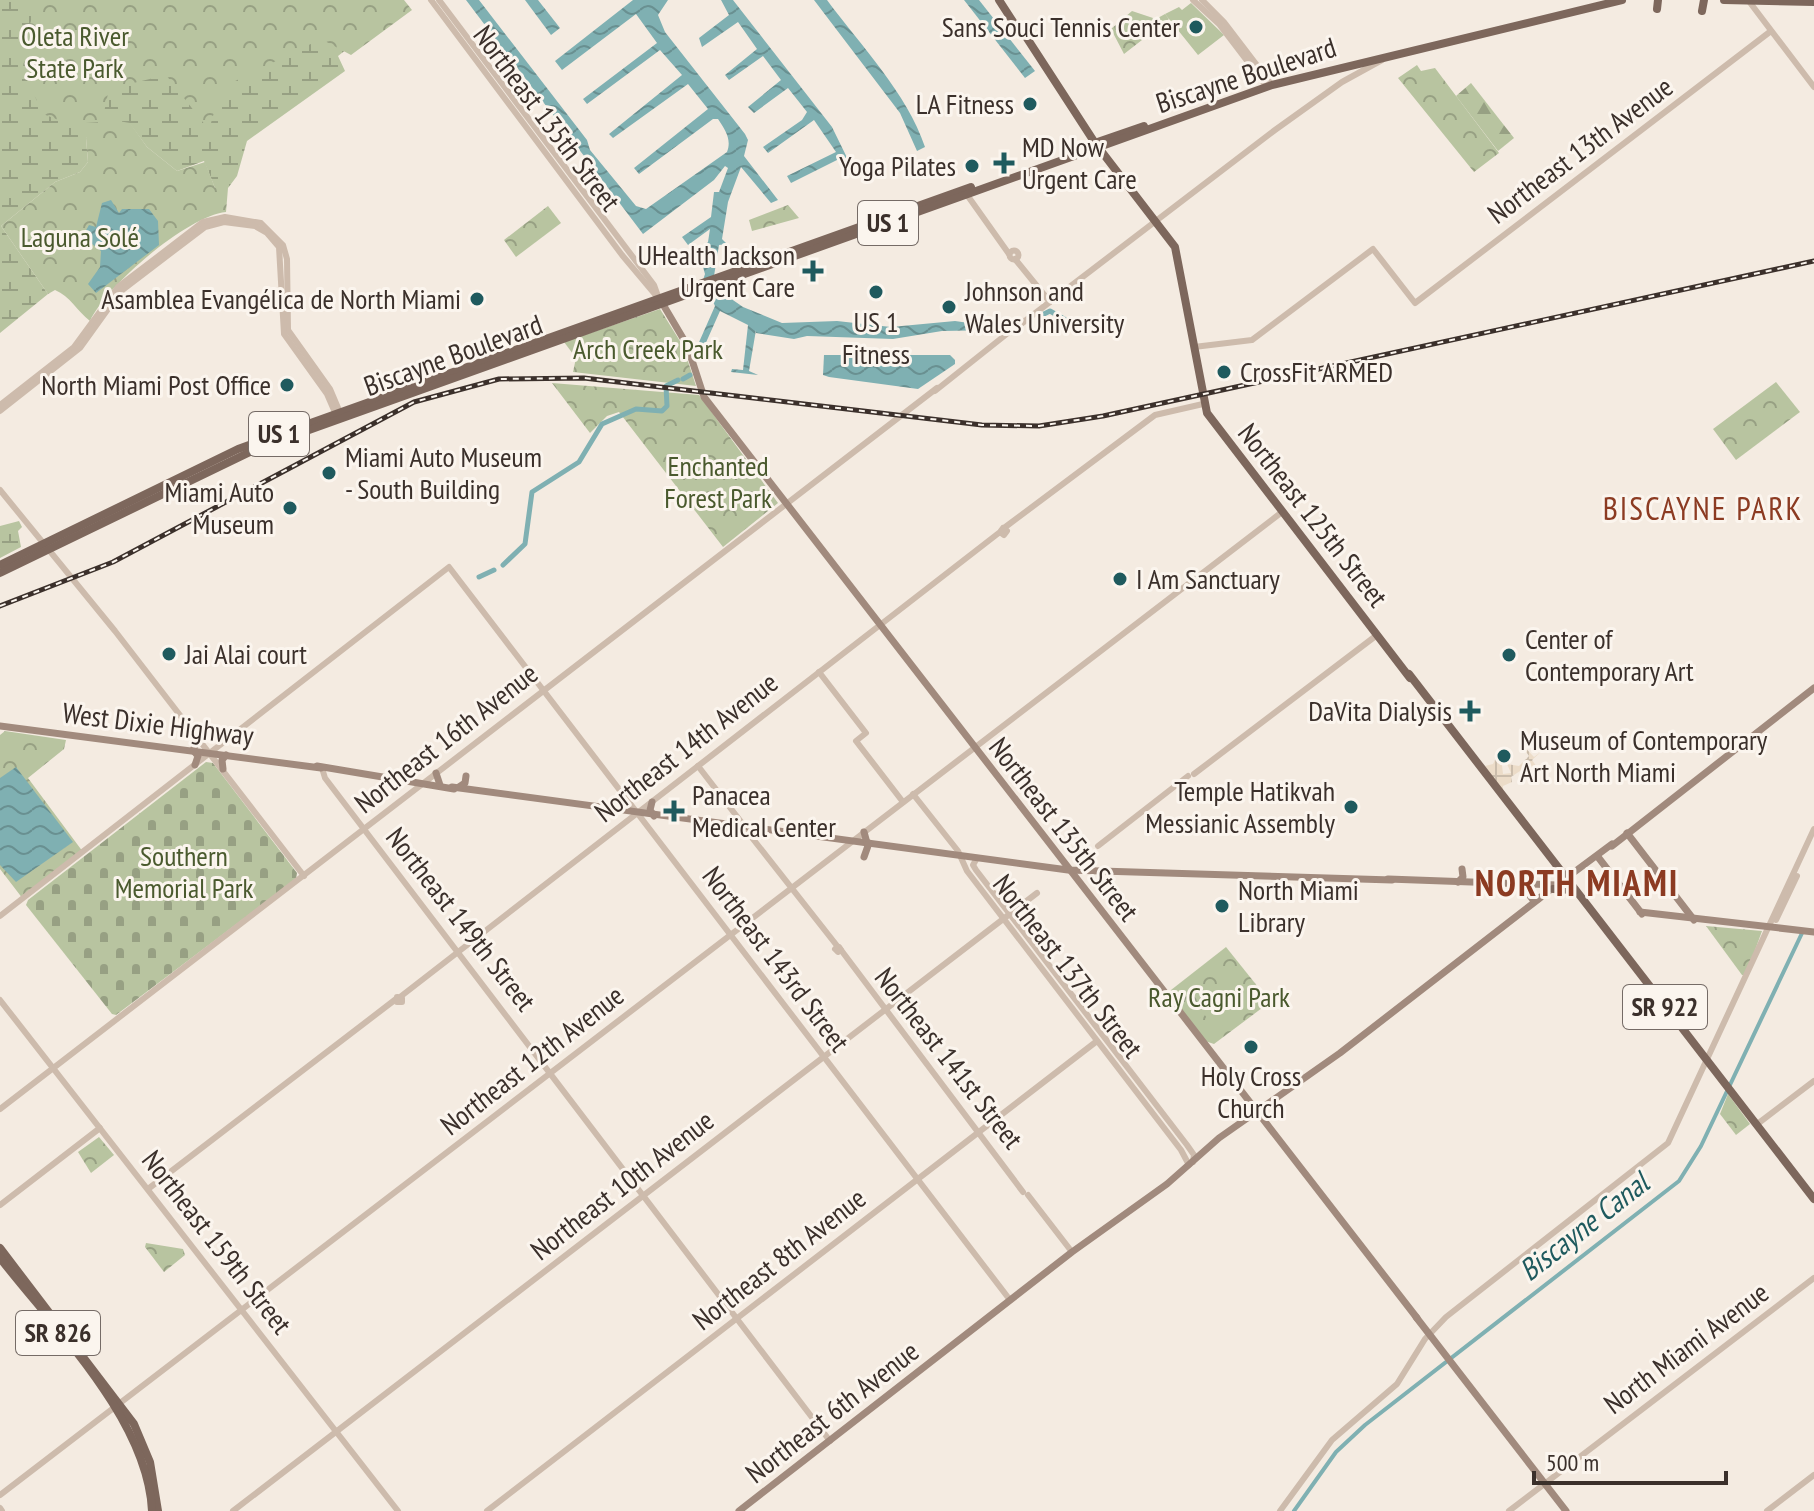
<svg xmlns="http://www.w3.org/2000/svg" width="1814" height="1511" viewBox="0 0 1814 1511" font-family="'PT Sans Narrow',sans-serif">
	<defs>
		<pattern id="forest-firs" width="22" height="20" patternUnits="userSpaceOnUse" patternTransform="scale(2)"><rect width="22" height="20" fill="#b8c4a0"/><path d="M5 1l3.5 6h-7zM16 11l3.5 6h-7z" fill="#97a083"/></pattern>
		<pattern id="wetland-marsh" width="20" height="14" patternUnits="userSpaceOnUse" patternTransform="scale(2)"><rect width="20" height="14" fill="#b8c4a0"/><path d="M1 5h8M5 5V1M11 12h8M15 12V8" fill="none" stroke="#97a083"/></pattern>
		<pattern id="cemetery-stones" width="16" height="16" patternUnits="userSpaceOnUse" patternTransform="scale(2)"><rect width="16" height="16" fill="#b8c4a0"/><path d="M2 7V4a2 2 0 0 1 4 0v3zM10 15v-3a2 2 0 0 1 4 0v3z" fill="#97a083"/></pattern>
		<pattern id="park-crowns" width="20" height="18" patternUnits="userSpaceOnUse" patternTransform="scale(2)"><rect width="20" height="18" fill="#b8c4a0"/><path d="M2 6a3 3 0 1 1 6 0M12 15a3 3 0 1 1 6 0" fill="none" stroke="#97a083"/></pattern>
		<pattern id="plaza-grid" width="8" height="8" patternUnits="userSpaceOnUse" patternTransform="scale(2)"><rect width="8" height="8" fill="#ecdcc8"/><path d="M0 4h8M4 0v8" fill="none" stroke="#cbbdac"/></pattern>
		<pattern id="water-waves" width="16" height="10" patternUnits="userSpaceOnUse" patternTransform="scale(2)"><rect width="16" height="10" fill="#7fb0b2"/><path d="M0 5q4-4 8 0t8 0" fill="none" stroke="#699091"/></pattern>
	</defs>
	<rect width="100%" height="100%" fill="#f4ebe1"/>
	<path fill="url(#forest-firs)" d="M1471,83L1514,138L1498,151L1456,96Z"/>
	<g fill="url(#wetland-marsh)">
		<path d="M0,0H402L405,4L338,56L345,71L247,141L237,176L228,188H215L204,161L177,171L147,147L130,124L86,138L88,162L80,172L55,182L1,226L48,294L0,333Z"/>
		<path d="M19,521L22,527L18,531L21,547L0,558V526Z"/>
	</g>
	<path fill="url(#cemetery-stones)" d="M206,762L213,763L297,873L296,879L116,1015L112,1014L26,905L28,900Z"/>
	<g fill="url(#park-crowns)">
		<path d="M38,0H404L412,10L351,55L321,39L221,88L209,130L166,75L109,89L102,122L69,124L43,114L26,77L20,54Z"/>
		<path d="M1132,11L1156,19L1165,14L1169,19L1124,54L1111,29Z"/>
		<path d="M1417,65L1421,71L1435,68L1499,153L1474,172L1398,78Z"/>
		<path d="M106,119L130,123L147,147L177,171L205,162L215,188H228L226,212C187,216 106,286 90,321C77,311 70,296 55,290L48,294L1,226L55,182L80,172L88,162L86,138Z"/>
		<path d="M788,205L799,218L752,231L749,220Z"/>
		<path d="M548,206L561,223L516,257L504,240Z"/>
		<path d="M660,309L683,346L696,386L573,372L576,358L564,342Z"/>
		<path d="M1776,382L1800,412L1736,460L1713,429Z"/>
		<path d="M552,383L699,395L778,503L723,547L619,412L607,416L590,433Z"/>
		<path d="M5,731L66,740L64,749L28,778L83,852L23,899L0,869V735Z"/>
		<path d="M1706,926L1762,931L1746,975H1742Z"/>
		<path d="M1226,947L1270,1002L1214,1044L1205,1041L1170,996L1171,990Z"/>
		<path d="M1728,1094L1750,1124L1736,1135L1720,1114Z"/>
		<path d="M99,1137L114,1155L91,1173L78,1152Z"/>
		<path d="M146,1243L183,1249L185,1255L164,1272L145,1247Z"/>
	</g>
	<g fill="#b8c4a0">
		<path d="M1191,3L1224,35L1198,55L1165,14L1179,7L1182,10Z"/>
		<path d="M1233,989L1247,1005L1216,1030L1204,1014Z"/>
	</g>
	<path fill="url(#plaza-grid)" d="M1518,740L1534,757L1542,751L1532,760L1539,770L1533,772L1537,774L1540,779L1520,771L1511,777L1512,782L1503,786V791L1485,766L1493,764L1496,758L1502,765L1503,774L1511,773L1507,764L1519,766L1529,756Z"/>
	<g fill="url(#water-waves)">
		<path d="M466,0H479L587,140L590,150L636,206L646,209L727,152C732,139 725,130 718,119H713L639,174L634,168L708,109L688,84L613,138L609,134L682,75L660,50L587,104L583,99L657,43L636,14L562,70L555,61L633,0H668L658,15L665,32L745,134L748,140L744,156L778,200L771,203L741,167L728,202L722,239L727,244L719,245L714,276L717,289L743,307L782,323L837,321L891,327L955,321L997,327V330L942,331L893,339L807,336L794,339L756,333V330L749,371L758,375L731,372L732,369L743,370L748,325L720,311L700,356L696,349L715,306L703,280L705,274L699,253L708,242L710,229L688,245L682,237L711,217L714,192H719L728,168L725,166L714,180L643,234Z"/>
		<path d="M525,0H538L560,28L551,35Z"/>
		<path d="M721,0H733L832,127L855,174L848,176L839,159L791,183L787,176L836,152L814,120L768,153L763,147L802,120L807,112L788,88L754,113L748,107L781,80L763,56L729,80L725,75L757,49L738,22L702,47L699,38L729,15Z"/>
		<path d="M814,0H827C861,46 907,93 925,147L917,151L900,113Z"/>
		<path d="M964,0H979L1035,71L1025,78Z"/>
		<path d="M111,200L119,213L122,209H149L158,221L159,245L96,293L88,284L100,267L101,251L87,240L85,232L89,225L96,227L102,203Z"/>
		<path d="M824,355H950L955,360V364L918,389L829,377L823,375Z"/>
		<path d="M16,767L73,842L16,882L0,865V778Z"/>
	</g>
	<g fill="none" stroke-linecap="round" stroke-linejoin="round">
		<path stroke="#7fb0b2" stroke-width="4" d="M1294,1511L1336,1452L1365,1425L1679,1181L1701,1146L1803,931"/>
		<g stroke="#7fb0b2" stroke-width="5">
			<path d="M1040,316L1050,311L1071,323L1097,324"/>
			<path d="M991,328L1010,325"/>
			<path d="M683,379L690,375"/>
			<path d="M503,565L525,544L532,492L579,462L602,424L636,409L662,411L667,406L666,386L678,380"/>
			<path d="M479,577L494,570"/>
		</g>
		<g stroke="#cdbbac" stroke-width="6">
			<path d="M431,0L622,255L659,299"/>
			<path d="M439,0L654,285L659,299"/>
			<path d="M1193,0L1219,24L1267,87"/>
			<path d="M1202,0L1224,22L1272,85"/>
			<path d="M1748,0L1814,87"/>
			<path d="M965,192L1009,254"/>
			<circle cx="1014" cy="255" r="4.5"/>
			<path d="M1015,259L1050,302"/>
			<path d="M1021,324L1275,130L1342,82L1382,60"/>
			<path d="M1194,347L1252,340L1373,249L1415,303L1771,31"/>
			<path d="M935,391L1023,321"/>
			<path d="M0,405L74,347L118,287L203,222L225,217L261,223L283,245L287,259L288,330L330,389L341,415"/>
			<path d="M0,411L80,348L121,291L205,227L224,222L255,226L267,233L279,247L284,334L327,394L337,417"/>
			<path d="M0,490L115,631L304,876"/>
			<path d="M1004,528L1155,415L1203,404"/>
			<path d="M819,672L866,733L856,741L903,802"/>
			<path d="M698,766L752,836"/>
			<path d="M322,768L325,778L830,1441"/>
			<path d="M1194,774L1377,635"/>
			<path d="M913,794L958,851L967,871L1181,1150L1189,1165"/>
			<path d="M753,839L838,947"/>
			<path d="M1098,846L1188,776"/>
			<path d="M977,858L973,865L976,870L1187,1145L1194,1155L1193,1162"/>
			<path d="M0,916L449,567L1010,1300"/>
			<path d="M1776,920L1797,876"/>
			<path d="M839,947L841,950L838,952L835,949Z"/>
			<path d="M841,950L1023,1192"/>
			<path d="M397,997L402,998V1002H397Z"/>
			<path d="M400,997L1000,532L1004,535L1007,531L1003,528L1000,532"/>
			<path d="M0,1000L398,1511"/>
			<path d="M0,1109L937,388"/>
			<path d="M1756,1125L1814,1081"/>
			<path d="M148,1189L396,999"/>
			<path d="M1028,1195L1072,1252"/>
			<path d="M0,1205L100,1128"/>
			<path d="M0,1495L1282,512"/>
			<path d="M0,1508L2,1511"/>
			<path d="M233,1511L1037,893"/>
			<path d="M487,1511L1097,1041"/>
			<path d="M1280,1511L1332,1440L1397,1384L1425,1339L1446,1317L1668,1143L1814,829"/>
			<path d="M1509,1511L1814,1278"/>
			<path d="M1767,1511L1814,1475"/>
		</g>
		<g stroke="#a18a7d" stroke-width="7">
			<path d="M661,301L687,345L704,397L1417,1318"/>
			<path d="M0,726L321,768"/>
			<path d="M195,765L198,756L193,750L199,738"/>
			<path d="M317,766L454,789"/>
			<path d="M223,769L222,760L226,755"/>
			<path d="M436,773L440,785"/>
			<path d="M452,787L1068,870L1392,880"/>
			<path d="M459,787L465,783L466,776"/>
			<path d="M652,802L650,810L654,816"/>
			<path d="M864,832L867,843"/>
			<path d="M1627,833L1694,920"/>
			<path d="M1612,846L1814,688"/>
			<path d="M864,857L869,843"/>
			<path d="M1598,857L1642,914"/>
			<path d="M1388,879L1557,885"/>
			<path d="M1458,882L1463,877L1462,869"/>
			<path d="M1517,886L1523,887L1534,901"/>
			<path d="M1538,899L1612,844"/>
			<path d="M1640,912L1814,932"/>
			<path d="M1416,1317L1566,1511"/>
			<path d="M739,1511L1072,1252L1167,1184L1219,1138L1340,1053L1540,898"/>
		</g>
		<g stroke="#7d675c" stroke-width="8">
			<path d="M999,0L1021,34"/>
			<path d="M1724,0L1814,2"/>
			<path d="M1657,9L1658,0"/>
			<path d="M1702,11L1704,0"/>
			<path d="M1021,29L1095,143L1175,247L1207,413L1410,678"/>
			<path d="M1086,146L1144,126"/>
			<path d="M0,565L238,449L971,187"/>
			<path d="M0,573L256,449L1272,85L1622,0"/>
			<path d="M1409,674L1814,1199"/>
			<path d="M1553,889L1574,890"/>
			<path d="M0,1248L134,1424L150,1462L158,1511"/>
			<path d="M0,1258C55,1329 148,1420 152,1511"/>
		</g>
		<g stroke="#3b302b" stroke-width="5">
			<path id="rail" d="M0,606L113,562L414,402L499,379L584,378L982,425L1039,426L1103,416L1814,261"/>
		</g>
		<use href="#rail" stroke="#fbf5ee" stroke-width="2" stroke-dasharray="6" stroke-linecap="butt"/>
	</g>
	<g fill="#1f5a5e" stroke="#fbf5ee" stroke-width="3">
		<circle cx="1196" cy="27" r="8"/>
		<circle cx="1030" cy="104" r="8"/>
		<path d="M1000 151h8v8h8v8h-8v8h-8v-8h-8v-8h8z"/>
		<circle cx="972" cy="166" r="8"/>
		<path d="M809 259h8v8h8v8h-8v8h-8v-8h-8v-8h8z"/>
		<circle cx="876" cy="292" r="8"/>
		<circle cx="477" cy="299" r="8"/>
		<circle cx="949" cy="307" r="8"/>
		<circle cx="1224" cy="372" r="8"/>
		<circle cx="287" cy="385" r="8"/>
		<circle cx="329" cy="473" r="8"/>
		<circle cx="290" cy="508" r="8"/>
		<circle cx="1120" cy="579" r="8"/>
		<circle cx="169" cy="654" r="8"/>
		<circle cx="1509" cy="655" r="8"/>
		<path d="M1466 699h8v8h8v8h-8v8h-8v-8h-8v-8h8z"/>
		<circle cx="1504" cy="756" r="8"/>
		<circle cx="1351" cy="807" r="8"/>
		<path d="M670 799h8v8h8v8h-8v8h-8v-8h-8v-8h8z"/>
		<circle cx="1222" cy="906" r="8"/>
		<circle cx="1251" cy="1047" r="8"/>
	</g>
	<g text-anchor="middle" stroke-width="6" stroke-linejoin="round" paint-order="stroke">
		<g fill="#fbf5ee" stroke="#756b66" stroke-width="2">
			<rect x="858" y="201" width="60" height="44" rx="6"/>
			<rect x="249" y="412" width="60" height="44" rx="6"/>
			<rect x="1623" y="985" width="84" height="44" rx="6"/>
			<rect x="16" y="1311" width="84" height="44" rx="6"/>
		</g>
		<g font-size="26" font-weight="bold" fill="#3b302b">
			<text x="888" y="232">US 1</text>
			<text x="279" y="443">US 1</text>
			<text x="1665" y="1016">SR 922</text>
			<text x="58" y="1342">SR 826</text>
		</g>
		<g font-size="28" fill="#3b302b" stroke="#fbf5ee" text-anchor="start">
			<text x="1180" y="37" text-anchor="end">Sans Souci Tennis Center</text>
			<text x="1014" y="114" text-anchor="end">LA Fitness</text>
			<text x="1022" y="157">MD Now<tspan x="1022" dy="32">Urgent Care</tspan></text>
			<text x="956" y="176" text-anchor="end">Yoga Pilates</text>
			<text x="795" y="265" text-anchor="end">UHealth Jackson<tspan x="795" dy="32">Urgent Care</tspan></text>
			<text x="965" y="301">Johnson and<tspan x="965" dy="32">Wales University</tspan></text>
			<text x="461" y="309" text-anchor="end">Asamblea Evangélica de North Miami</text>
			<text x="876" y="332" text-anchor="middle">US 1<tspan x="876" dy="32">Fitness</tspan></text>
			<text x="1240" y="382">CrossFit ARMED</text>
			<text x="271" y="395" text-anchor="end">North Miami Post Office</text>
			<text x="345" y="467">Miami Auto Museum<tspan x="345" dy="32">- South Building</tspan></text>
			<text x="274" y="502" text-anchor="end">Miami Auto<tspan x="274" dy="32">Museum</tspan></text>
			<text x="1136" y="589">I Am Sanctuary</text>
			<text x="1525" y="649">Center of<tspan x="1525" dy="32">Contemporary Art</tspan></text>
			<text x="185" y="664">Jai Alai court</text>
			<text x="1452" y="721" text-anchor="end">DaVita Dialysis</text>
			<text x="1520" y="750">Museum of Contemporary<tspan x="1520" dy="32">Art North Miami</tspan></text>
			<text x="1335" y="801" text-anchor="end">Temple Hatikvah<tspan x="1335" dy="32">Messianic Assembly</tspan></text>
			<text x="692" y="805">Panacea<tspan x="692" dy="32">Medical Center</tspan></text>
			<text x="1238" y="900">North Miami<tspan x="1238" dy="32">Library</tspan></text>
			<text x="1251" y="1086" text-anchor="middle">Holy Cross<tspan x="1251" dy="32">Church</tspan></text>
		</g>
		<g font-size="28" fill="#4a5a2e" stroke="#fbf5ee">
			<text x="75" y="46">Oleta River<tspan x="75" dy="32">State Park</tspan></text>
			<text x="80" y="247">Laguna Solé</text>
			<text x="648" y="359">Arch Creek Park</text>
			<text x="718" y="476">Enchanted<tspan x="718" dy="32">Forest Park</tspan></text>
			<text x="184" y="866">Southern<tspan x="184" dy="32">Memorial Park</tspan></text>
			<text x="1219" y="1007">Ray Cagni Park</text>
		</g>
		<g font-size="28" fill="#3b302b" stroke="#fbf5ee">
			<text transform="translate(1246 75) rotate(-18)" y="10">Biscayne Boulevard</text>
			<text transform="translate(547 118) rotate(53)" y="10">Northeast 135th Street</text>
			<text transform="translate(1580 150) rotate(-37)" y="10">Northeast 13th Avenue</text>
			<text transform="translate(453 355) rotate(-20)" y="10">Biscayne Boulevard</text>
			<text transform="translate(1313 515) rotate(52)" y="10">Northeast 125th Street</text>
			<text transform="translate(158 724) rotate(7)" y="10">West Dixie Highway</text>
			<text transform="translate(446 738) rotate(-38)" y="10">Northeast 16th Avenue</text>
			<text transform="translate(686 747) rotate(-38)" y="10">Northeast 14th Avenue</text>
			<text transform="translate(1064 829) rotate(52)" y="10">Northeast 135th Street</text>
			<text transform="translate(461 919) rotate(52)" y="10">Northeast 149th Street</text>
			<text transform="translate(776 959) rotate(53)" y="10">Northeast 143rd Street</text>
			<text transform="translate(1068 966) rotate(52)" y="10">Northeast 137th Street</text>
			<text transform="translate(949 1058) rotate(52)" y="10">Northeast 141st Street</text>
			<text transform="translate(532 1060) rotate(-38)" y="10">Northeast 12th Avenue</text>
			<text transform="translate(622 1185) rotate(-38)" y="10">Northeast 10th Avenue</text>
			<text transform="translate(217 1242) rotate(52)" y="10">Northeast 159th Street</text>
			<text transform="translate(779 1259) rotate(-38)" y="10">Northeast 8th Avenue</text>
			<text transform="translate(1686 1348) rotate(-37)" y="10">North Miami Avenue</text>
			<text transform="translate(832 1412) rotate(-38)" y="10">Northeast 6th Avenue</text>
		</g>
		<g font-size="30" font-style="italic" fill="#1f5a5e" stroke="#fbf5ee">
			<text transform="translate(1584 1227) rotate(-38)" y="10">Biscayne Canal</text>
		</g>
		<g font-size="32" letter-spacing="2" fill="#8c3b22" stroke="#fbf5ee">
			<text x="1703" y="520">BISCAYNE PARK</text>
		</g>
		<g font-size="36" font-weight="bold" letter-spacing="2" fill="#8c3b22" stroke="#fbf5ee">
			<text x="1577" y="896">NORTH MIAMI</text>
		</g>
	</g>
	<path d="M1534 1471v12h192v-12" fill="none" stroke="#3b302b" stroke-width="4"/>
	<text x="1546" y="1471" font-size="24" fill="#3b302b" stroke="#fbf5ee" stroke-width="6" paint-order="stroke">500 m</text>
</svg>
